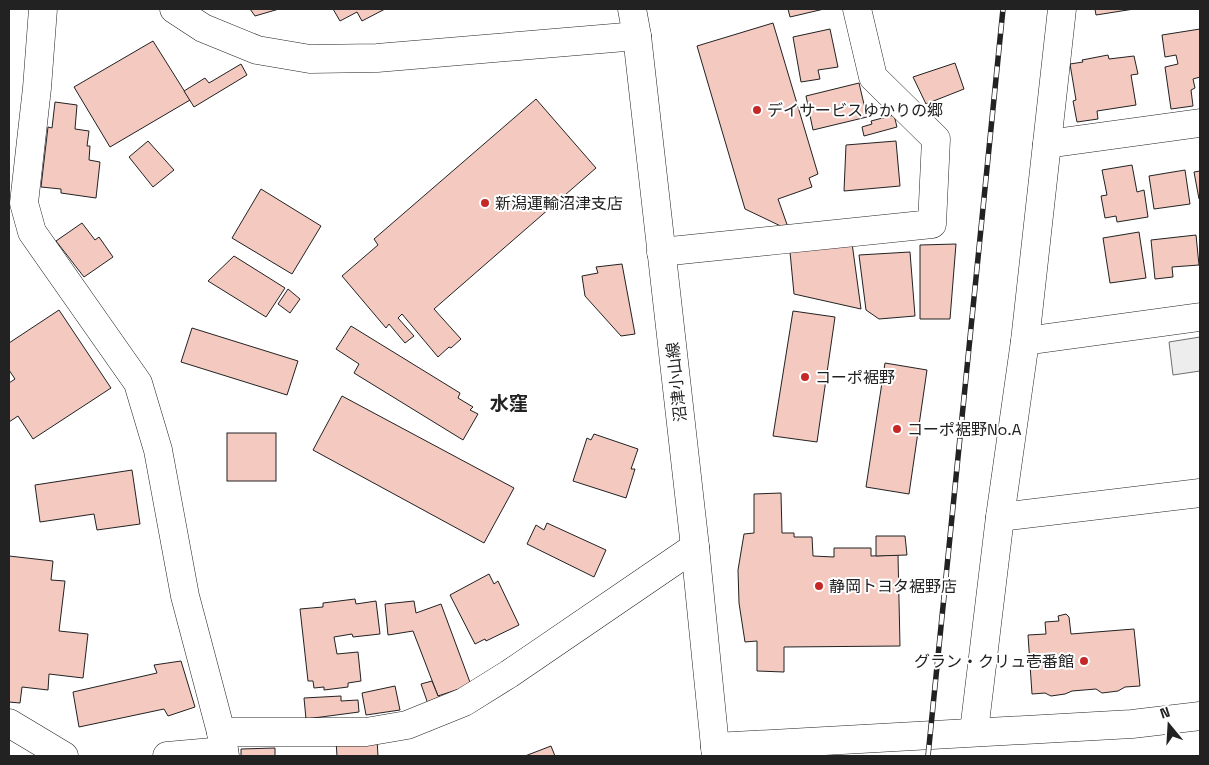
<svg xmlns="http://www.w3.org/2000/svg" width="1209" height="765" viewBox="0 0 1209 765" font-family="'Space Grotesk','Noto Sans JP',sans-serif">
	<rect width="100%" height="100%" fill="#fff"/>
	<path fill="#ededed" stroke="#6f6f6f" d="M1200,337V371L1173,375L1169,342Z"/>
	<g fill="#f3c9c0" stroke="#222">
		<path d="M250,9H279L255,16Z"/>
		<path d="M333,9H385L362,21L357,12L340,21Z"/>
		<path d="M788,9H824L790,17Z"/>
		<path d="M1095,9H1134L1096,15Z"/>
		<path d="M773,23L818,174L809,178L812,187L778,199L789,230L745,209L697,46Z"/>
		<path d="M830,29L838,67L818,70L820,79L801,82L793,37Z"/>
		<path d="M1200,29V77L1193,79L1195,88L1191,90L1193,106L1171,109L1165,67L1178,64L1176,55L1165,57L1162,35Z"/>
		<path d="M153,41L190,100L110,147L74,87Z"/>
		<path d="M1108,55L1109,59L1134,56L1138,74L1131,75L1136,105L1097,111L1098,119L1077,122L1073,101L1076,100L1070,64L1083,62L1082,60Z"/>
		<path d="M955,63L964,89L926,104L913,77Z"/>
		<path d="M241,64L247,75L194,107L184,91L205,78L209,83Z"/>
		<path d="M859,83L867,117L813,130L806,96Z"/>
		<path d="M536,99L596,168L434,309L461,339L451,348L449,347L438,357L402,314L398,318L414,336L405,343L389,324L386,328L342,276L378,245L374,239Z"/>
		<path d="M55,102L77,105L75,129L89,131L87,146H90L89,160L100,162L96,198L61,193V189L41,187L48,127L52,128Z"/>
		<path d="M894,115L897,127L864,136L862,127L872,124L871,121Z"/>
		<path d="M148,141L174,170L153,187L129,157Z"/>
		<path d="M896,141L900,186L844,191L846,145Z"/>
		<path d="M1132,165L1137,192L1144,190L1148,217L1117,222L1116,216L1105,218L1101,196L1107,195L1102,170Z"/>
		<path d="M1185,170L1190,204L1154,209L1149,176Z"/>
		<path d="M1200,171V199H1199L1194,172Z"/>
		<path d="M261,189L321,226L292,274L232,238Z"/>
		<path d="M82,223L95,240L99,237L113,257L84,277L56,241Z"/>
		<path d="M1139,232L1146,278L1110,283L1103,238Z"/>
		<path d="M1196,235L1199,265L1172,267L1173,277L1155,279L1151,240Z"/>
		<path d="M852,243L861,309L794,294L790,252Z"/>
		<path d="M956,244L950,319H920V245Z"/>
		<path d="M910,252L915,316L879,319L866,310L859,255Z"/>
		<path d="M234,256L285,288L266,317L208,281Z"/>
		<path d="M622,264L635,334L621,336L585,296L582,276L598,273L596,267Z"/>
		<path d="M288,289L300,299L290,313L278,304Z"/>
		<path d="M59,310L111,388L33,439L18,416L9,422V383L15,379L9,370V343Z"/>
		<path d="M793,311L835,317L817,442L773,436Z"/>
		<path d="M351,326L460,393L458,398L473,407L470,410L478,414L463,440L354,373L359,364L336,349Z"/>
		<path d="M192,328L298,361L287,395L181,362Z"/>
		<path d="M885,363L927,370L909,494L866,487Z"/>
		<path d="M342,396L514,488L484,543L313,450Z"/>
		<rect x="227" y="433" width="49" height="48"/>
		<path d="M594,434L638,449L631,469H635L626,498L573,481L587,438L591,440Z"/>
		<path d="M132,470L140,524L97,530L94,514L40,522L35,485Z"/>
		<path d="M781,493L782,533H794V537H812L813,556L834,557V548H871V556L898,555L900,646L784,647V672L757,671V641L745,642L739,603L738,570L744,534L754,533V494Z"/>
		<path d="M547,523L606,550L594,577L527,544L536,525L544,530Z"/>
		<path d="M876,536H905L907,555L876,556Z"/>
		<path d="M9,556L53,561L51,580L65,581L59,631L88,634L83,678L49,674L48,690L22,687L20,703L9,702Z"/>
		<path d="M489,574L494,584L498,581L519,625L486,641L485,639L475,644L450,595Z"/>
		<path d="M355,599L356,604L376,601L380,634L353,637L352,634L334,637L337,654L358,652L361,681L348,683V687L324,690V687L314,688L313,681H308L300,609L323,607V603Z"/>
		<path d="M414,601L416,613L441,604L471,685L438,696L413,631L388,635L385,604Z"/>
		<path d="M1066,614L1069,617L1071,634L1134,629L1140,686L1125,687L1118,691L1102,693L1096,689L1072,691L1065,694L1051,696L1045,693L1032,694L1028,635L1046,634L1045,622L1059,621L1058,616Z"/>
		<path d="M181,661L195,707L168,716L164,709L79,727L73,692L157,673L154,665Z"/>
		<path d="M432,681L438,696H440L442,699L428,704L421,684Z"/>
		<path d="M395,686L400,710L366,715L362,693Z"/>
		<path d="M341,696V701L358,700L359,712L306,719L304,698Z"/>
		<path d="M377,739L378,756H337L336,741Z"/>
		<path d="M551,746L555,756H525Z"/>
		<path d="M275,748V756H241V749Z"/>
	</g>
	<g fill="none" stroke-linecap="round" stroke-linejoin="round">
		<g stroke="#222" stroke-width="29">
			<g id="minor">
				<path d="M43,9L37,88L24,203L32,232L138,383L158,450L185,596L221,732L225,756"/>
				<path d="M174,9L203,28L257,50L310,59L377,58L637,36"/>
				<path d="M1047,144L1200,123"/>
				<path d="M661,252L932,224L936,139L873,77L857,9"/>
				<path d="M1025,341L1200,317"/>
				<path d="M1000,517L1200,493"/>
				<path d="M9,723L64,756"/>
				<path d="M974,731L1000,517L1025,341L1062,9"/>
				<path d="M221,732H366L407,725L464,702L509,674L695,547"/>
				<path d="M715,747L1132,724L1200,716"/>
				<path d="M167,756L224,751"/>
			</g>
		</g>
		<g stroke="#222" stroke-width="29">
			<path id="major" d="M632,9L637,36L695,547L716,756"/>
		</g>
		<use href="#minor" stroke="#fff" stroke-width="28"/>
		<use href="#major" stroke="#fff" stroke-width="28"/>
		<g stroke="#222" stroke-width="5.5">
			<path id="rail" d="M928,756L1003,9"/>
		</g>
		<use href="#rail" stroke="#fff" stroke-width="4" stroke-dasharray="11" stroke-linecap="butt"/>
	</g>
	<g fill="#c62828" stroke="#fff" stroke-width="2">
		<circle cx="757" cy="110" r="5"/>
		<circle cx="485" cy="203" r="5"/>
		<circle cx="805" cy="377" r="5"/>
		<circle cx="897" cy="429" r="5"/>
		<circle cx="819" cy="586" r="5"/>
		<circle cx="1084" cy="661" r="5"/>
	</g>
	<g text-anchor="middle" stroke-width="4" stroke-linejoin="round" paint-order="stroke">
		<g font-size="16" fill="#222" stroke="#fff" text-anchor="start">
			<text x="767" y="116">デイサービスゆかりの郷</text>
			<text x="495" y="209">新潟運輸沼津支店</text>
			<text x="815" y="383">コーポ裾野</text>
			<text x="907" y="435">コーポ裾野No.A</text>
			<text x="829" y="592">静岡トヨタ裾野店</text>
			<text x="1074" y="667" text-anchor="end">グラン・クリュ壱番館</text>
		</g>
		<g font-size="16" fill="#222" stroke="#fff">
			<text transform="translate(676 382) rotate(-96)" y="6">沼津小山線</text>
		</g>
		<g font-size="19" font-weight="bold" fill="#222" stroke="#fff">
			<text x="509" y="410">水窪</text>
		</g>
	</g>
	<rect width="1209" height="765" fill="none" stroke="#222222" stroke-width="20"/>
	<g transform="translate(1169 725) rotate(342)" stroke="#ffffff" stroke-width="4" paint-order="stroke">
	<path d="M0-4L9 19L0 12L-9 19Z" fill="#222222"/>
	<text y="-8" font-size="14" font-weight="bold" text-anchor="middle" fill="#222222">N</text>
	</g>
</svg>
